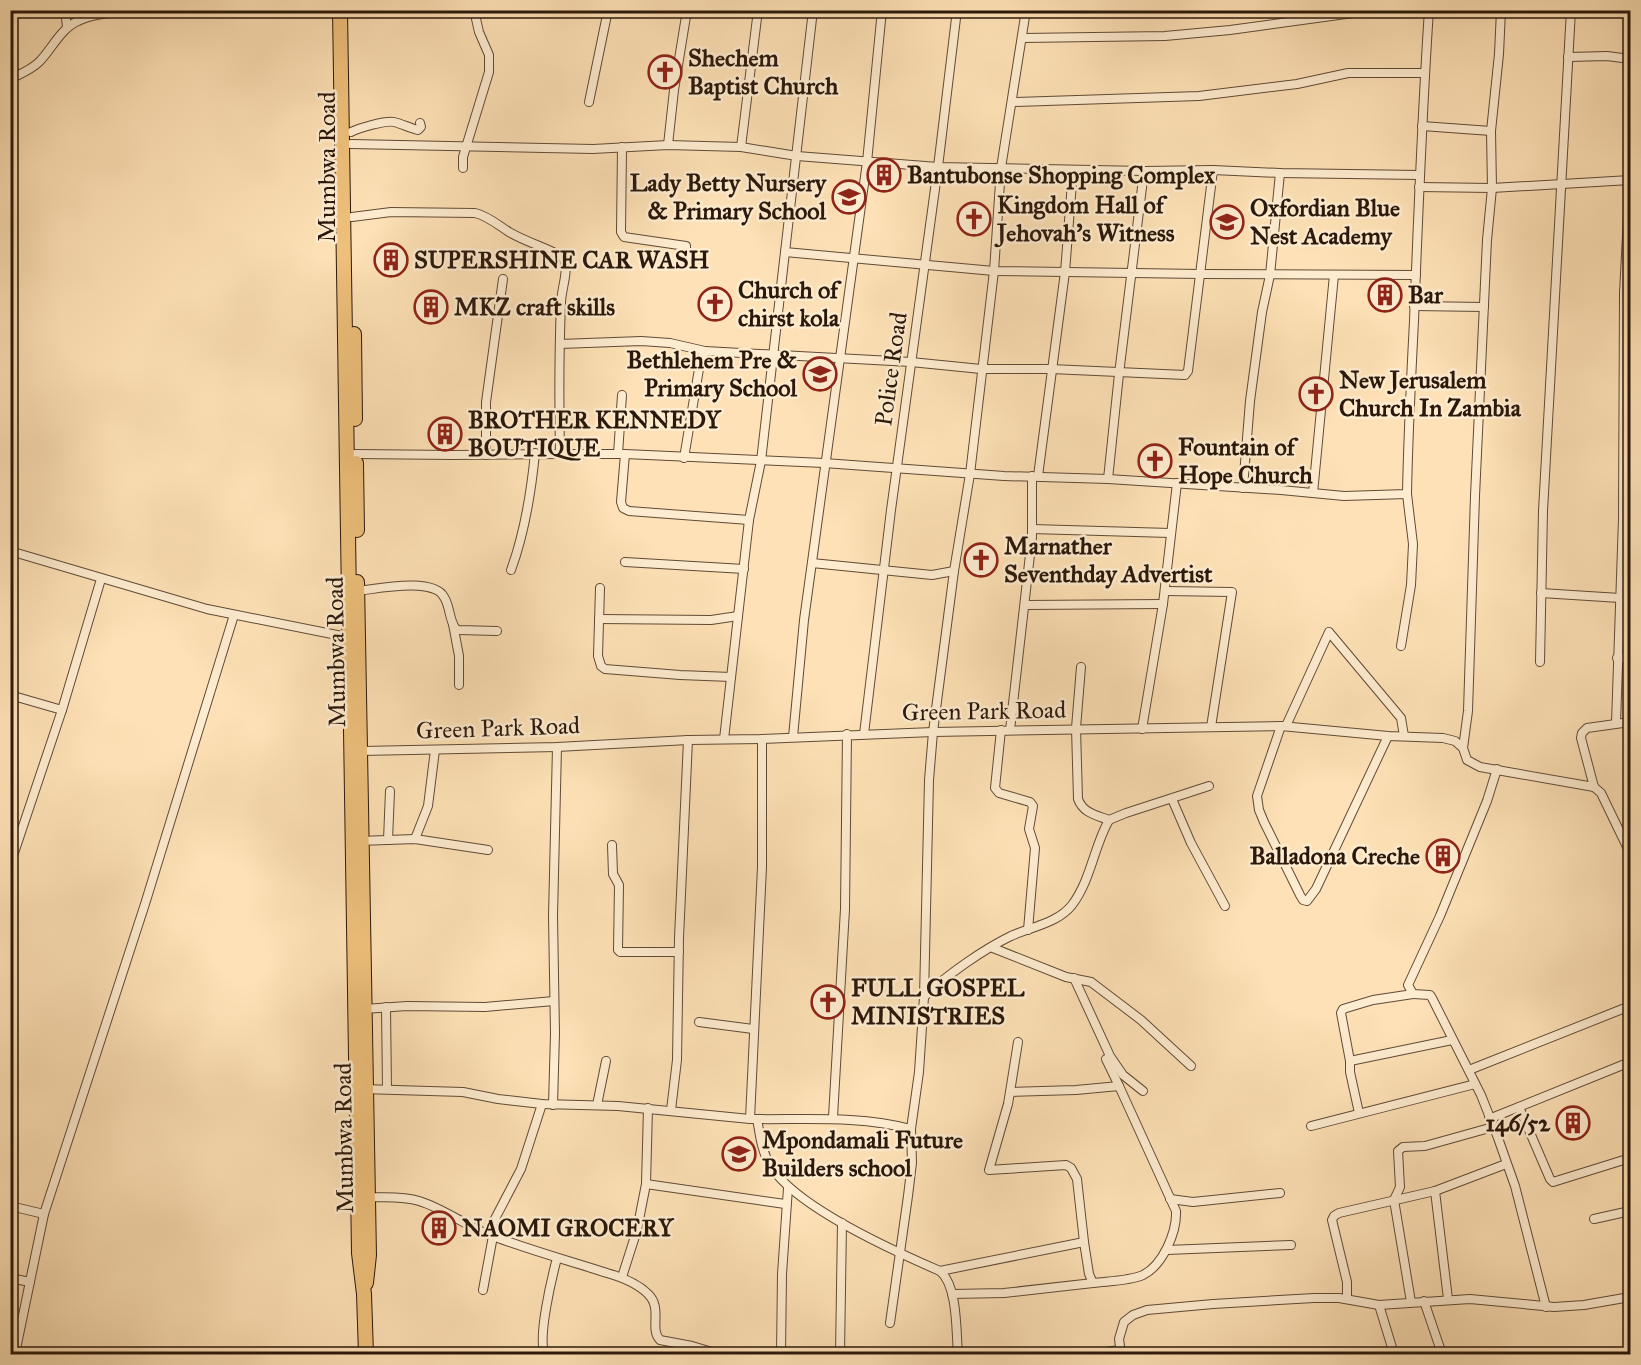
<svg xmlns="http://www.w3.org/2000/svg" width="1641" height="1365" viewBox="0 0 1641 1365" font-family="'IM FELL Great Primer',serif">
	<rect width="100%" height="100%" fill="#fee1b6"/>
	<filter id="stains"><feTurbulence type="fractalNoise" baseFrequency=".00333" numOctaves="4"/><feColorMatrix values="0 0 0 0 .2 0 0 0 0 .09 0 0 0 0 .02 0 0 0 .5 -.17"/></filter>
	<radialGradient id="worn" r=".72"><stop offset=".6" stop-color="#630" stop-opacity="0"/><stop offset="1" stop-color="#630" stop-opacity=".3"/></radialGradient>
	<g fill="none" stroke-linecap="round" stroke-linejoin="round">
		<g stroke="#604a36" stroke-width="10">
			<g id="street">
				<path d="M65,10L67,27"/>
				<path d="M813,10L785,252L994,271L1200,274L1416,275"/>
				<path d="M1023,38L1165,36L1230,30L1375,10"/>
				<path d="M1568,57L1607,56L1630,59"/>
				<path d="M10,79C20,74 31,70 39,62C52,49 60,29 78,21C96,12 119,13 139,10"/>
				<path d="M589,102L608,10"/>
				<path d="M1013,102L1199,96L1297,84L1348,73H1425"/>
				<path d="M1422,126L1491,131"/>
				<path d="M351,132C359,128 386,120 394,122C402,124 410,128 418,130L421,127L420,123"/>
				<path d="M351,144L593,149L668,145L741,147L797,156L938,167L1144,171L1213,170L1280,173L1419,175"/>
				<path d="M668,145L674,90L687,10"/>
				<path d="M622,147L621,232L624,237L686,246V259"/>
				<path d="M741,147L758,10"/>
				<path d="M463,168V157L489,72V55L479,32L474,10"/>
				<path d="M1419,187L1492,188L1630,180"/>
				<path d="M352,217L391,212L475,213C488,216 498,225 509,232C526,242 545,247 563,257C570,269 561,289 561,303C559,353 559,403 560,454H625L824,463L1004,476L1108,479L1281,490L1344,496L1407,494C1408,436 1411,379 1414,321C1418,217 1422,114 1429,10"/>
				<path d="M1414,306L1484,307"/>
				<path d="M560,344L641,341L670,343L705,351"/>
				<path d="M355,454L453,455L560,454"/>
				<path d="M618,454L622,395"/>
				<path d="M625,454L621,502L623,508L629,511L749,520"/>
				<path d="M486,455V402L503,279"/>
				<path d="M684,458L700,363L705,351L911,362L981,369H1051L1185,375L1188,371L1213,170"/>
				<path d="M1038,476L1065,272L1073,170"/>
				<path d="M1108,479L1119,374L1144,171"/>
				<path d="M1243,488L1250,401L1262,312L1270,275L1280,173"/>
				<path d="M1313,493L1334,275"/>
				<path d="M1032,529L1170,533"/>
				<path d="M10,551L207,609L352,638"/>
				<path d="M625,562L744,569"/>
				<path d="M812,563L932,575L954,571"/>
				<path d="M511,570C525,532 531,494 535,453"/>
				<path d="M600,588L598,656L601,666L605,669L680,675L731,677"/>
				<path d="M357,591C377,589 433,577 444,597C450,606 449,619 455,628L458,630L497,631"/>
				<path d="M1165,591L1232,592L1211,727"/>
				<path d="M1541,593L1620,598"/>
				<path d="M1025,605L1163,604"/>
				<path d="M599,619L711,620L738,616"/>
				<path d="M453,624L459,656V685"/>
				<path d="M1401,646L1411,585L1413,544L1407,494"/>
				<path d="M1617,658H1630"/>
				<path d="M1540,662L1543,511L1571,10"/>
				<path d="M1081,667L1076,728L1078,799C1083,813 1096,815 1109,820"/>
				<path d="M10,695L62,710"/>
				<path d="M1616,723L1623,519L1624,293L1630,179"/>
				<path d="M1281,726L1257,796L1259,810L1264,822L1300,895L1303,900L1307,901L1316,889L1388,736"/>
				<path d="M1286,726L1329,632L1401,718L1404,736"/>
				<path d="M1142,729L1163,604L1177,483"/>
				<path d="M1001,730L995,788L999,793L1030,802L1033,806L1029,829L1035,848L1028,930"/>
				<path d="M1010,730L1032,537V476"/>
				<path d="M864,734L891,510L938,167L957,10"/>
				<path d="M793,737L804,620L867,162L882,10"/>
				<path d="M724,739L749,520L761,461L785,252"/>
				<path d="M762,739V867L750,1119C804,1120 858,1115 911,1129"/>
				<path d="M1463,748L1468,711L1475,496L1487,240L1492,188L1491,131L1499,54L1501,10"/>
				<path d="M361,751L557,747L688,740L762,739L933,732L1281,726L1388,736L1443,738L1455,741L1463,748L1467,760L1480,767L1594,787"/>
				<path d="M1497,769L1487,801L1440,916L1408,985L1413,994L1430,995L1432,998L1481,1095L1498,1138L1515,1186L1546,1307"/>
				<path d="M1594,787L1581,738L1582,733L1587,728L1630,722"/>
				<path d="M1594,787L1601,793L1630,853"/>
				<path d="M1172,799L1191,843L1225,906"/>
				<path d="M415,839L428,806L435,750"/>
				<path d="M388,840L390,791"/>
				<path d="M359,841L415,839L488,850"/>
				<path d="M612,845L613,874L619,885L618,950L620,952H679"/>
				<path d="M10,865L62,710L101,579"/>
				<path d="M993,948L1066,977L1091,982L1141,1020L1191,1066"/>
				<path d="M1074,978L1110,1056L1123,1075L1143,1091"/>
				<path d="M924,997C945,976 984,949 1011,936C1031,927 1058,923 1072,905C1091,880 1094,846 1109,820L1126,813L1209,786"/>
				<path d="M386,1007L387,1089"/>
				<path d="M364,1009L407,1006L485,1007L554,1001"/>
				<path d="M699,1022L753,1029"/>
				<path d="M1106,1059L1119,1086"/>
				<path d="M1350,1061L1341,1013L1343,1009L1373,1000L1413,994"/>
				<path d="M1469,1070L1630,1006"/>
				<path d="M1119,1086L1176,1211C1177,1232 1163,1265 1143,1275C1129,1281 1109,1281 1093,1283L1089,1274L1084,1242L1077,1179L1071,1168L1066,1165L989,1170L1008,1104L1010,1092L1076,1090Z"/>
				<path d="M362,1089L463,1092L498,1099L542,1104L618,1106L750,1119"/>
				<path d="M1010,1092L1018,1042"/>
				<path d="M553,1105L555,1033L553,916L557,747"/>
				<path d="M597,1105L606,1061"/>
				<path d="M1519,1107L1550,1179L1553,1182L1630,1158"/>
				<path d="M671,1110L677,1060L679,938L688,740"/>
				<path d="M1359,1113L1350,1072V1061L1452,1040"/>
				<path d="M833,1117L845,909L847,734"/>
				<path d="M757,1119C760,1134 761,1149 769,1163C791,1205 896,1252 940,1271C958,1286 956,1332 958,1354"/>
				<path d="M1489,1119L1630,1062"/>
				<path d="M1311,1126L1475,1084"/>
				<path d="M646,1184L785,1204"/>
				<path d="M1435,1191L1448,1299"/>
				<path d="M368,1197C385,1198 403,1196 419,1201C442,1208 462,1223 485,1233C525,1249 567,1260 607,1273C621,1277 637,1283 648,1294C663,1308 649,1329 660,1340L692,1346L719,1354"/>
				<path d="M1170,1199L1193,1202L1280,1193"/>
				<path d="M10,1206L44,1214"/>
				<path d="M1594,1219L1630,1211"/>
				<path d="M487,1234L521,1169L542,1104"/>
				<path d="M1167,1250L1291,1245"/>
				<path d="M940,1271L1084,1242"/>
				<path d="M622,1277L637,1230L646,1184L648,1108"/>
				<path d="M10,1278L30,1282"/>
				<path d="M483,1290L493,1236"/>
				<path d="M952,1294L1004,1293L1093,1283"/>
				<path d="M1347,1299V1282L1332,1220L1334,1216L1339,1213L1435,1191L1506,1164"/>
				<path d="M1424,1301L1442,1354"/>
				<path d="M1411,1302L1394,1200L1400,1187L1398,1151L1403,1147L1425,1146L1493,1127"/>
				<path d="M1379,1305L1394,1354"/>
				<path d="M890,1323L908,1196L912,1163L911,1129L919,1072L924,997L929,780L933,732L954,571L970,474L994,271L1001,168L1026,10"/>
				<path d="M15,1354L44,1214L145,904L234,615"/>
				<path d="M545,1354C537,1339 552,1277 557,1258"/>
				<path d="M781,1354L782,1274L788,1188"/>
				<path d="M840,1354L842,1223"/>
				<path d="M1090,1354L1120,1350"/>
				<path d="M1121,1354L1119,1339L1124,1322L1133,1315L1147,1310L1213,1304L1314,1298H1339L1379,1305L1470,1299L1554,1307L1584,1305L1630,1297"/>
			</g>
		</g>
		<g stroke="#2b180b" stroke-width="16">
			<g id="primary">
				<path d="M340,10L359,1253L364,1294L366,1354"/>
				<path d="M354,334L355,419"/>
				<path d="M356,463L357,530"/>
				<path d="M357,582L369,1255L366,1283"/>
			</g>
		</g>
		<use href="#street" stroke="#feecd0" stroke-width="8"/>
		<use href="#primary" stroke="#efc07b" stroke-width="14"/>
	</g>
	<defs>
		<g id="church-ring" transform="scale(1.725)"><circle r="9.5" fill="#feecd0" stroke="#8f2418" stroke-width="1.5"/><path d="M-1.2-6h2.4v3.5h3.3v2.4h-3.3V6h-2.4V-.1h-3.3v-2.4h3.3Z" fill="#8f2418"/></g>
		<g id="building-ring" transform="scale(1.725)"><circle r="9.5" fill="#feecd0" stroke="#8f2418" stroke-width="1.5"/><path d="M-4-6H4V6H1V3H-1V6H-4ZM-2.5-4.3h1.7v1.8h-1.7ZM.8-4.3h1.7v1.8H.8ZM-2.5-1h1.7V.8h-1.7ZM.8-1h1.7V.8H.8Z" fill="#8f2418"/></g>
		<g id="school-ring" transform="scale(1.725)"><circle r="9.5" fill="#feecd0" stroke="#8f2418" stroke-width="1.5"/><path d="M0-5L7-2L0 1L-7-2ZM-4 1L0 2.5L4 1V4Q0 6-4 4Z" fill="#8f2418"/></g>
	</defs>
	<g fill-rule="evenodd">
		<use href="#church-ring" x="665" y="72"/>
		<use href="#building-ring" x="884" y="175"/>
		<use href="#school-ring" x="849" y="197"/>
		<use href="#church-ring" x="974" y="219"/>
		<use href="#school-ring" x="1227" y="222"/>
		<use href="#building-ring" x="391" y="260"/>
		<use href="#building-ring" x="1385" y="295"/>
		<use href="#church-ring" x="715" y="304"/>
		<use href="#building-ring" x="431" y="307"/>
		<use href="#school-ring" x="820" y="374"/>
		<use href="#church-ring" x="1316" y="394"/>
		<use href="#building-ring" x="445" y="434"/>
		<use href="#church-ring" x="1155" y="461"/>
		<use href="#church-ring" x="981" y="560"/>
		<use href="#building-ring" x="1443" y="856"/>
		<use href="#church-ring" x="828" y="1002"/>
		<use href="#building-ring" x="1573" y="1123"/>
		<use href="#school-ring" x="739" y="1154"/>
		<use href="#building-ring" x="439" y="1228"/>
	</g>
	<g text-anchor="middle" stroke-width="5" stroke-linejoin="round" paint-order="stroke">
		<g font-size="24" font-weight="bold" fill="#2b180b" stroke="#feecd0" text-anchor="start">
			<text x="688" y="66">Shechem<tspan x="688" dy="28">Baptist Church</tspan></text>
			<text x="907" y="183">Bantubonse Shopping Complex</text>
			<text x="826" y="191" text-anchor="end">Lady Betty Nursery<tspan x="826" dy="28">&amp; Primary School</tspan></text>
			<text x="997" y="213">Kingdom Hall of<tspan x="997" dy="28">Jehovah's Witness</tspan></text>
			<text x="1250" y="216">Oxfordian Blue<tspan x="1250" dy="28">Nest Academy</tspan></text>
			<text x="414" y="268">SUPERSHINE CAR WASH</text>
			<text x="738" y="298">Church of<tspan x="738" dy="28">chirst kola</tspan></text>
			<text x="1408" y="303">Bar</text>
			<text x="454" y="315">MKZ craft skills</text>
			<text x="797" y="368" text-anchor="end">Bethlehem Pre &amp;<tspan x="797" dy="28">Primary School</tspan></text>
			<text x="1339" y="388">New Jerusalem<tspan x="1339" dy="28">Church In Zambia</tspan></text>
			<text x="468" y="428">BROTHER KENNEDY<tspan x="468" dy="28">BOUTIQUE</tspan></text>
			<text x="1178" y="455">Fountain of<tspan x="1178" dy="28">Hope Church</tspan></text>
			<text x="1004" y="554">Marnather<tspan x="1004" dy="28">Seventhday Advertist</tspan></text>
			<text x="1420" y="864" text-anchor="end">Balladona Creche</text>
			<text x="851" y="996">FULL GOSPEL<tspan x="851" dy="28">MINISTRIES</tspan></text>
			<text x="1550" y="1131" text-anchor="end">146/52</text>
			<text x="762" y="1148">Mpondamali Future<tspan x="762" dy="28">Builders school</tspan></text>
			<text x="462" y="1236">NAOMI GROCERY</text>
		</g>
		<g font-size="24" fill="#2b180b" stroke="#feecd0">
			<text transform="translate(327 167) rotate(-90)" y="8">Mumbwa Road</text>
			<text transform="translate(891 369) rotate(-82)" y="8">Police Road</text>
			<text transform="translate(336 652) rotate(-91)" y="8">Mumbwa Road</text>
			<text transform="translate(984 711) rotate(-1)" y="8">Green Park Road</text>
			<text transform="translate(498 728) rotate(-2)" y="8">Green Park Road</text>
			<text transform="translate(344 1138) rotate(-91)" y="8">Mumbwa Road</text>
		</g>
	</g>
	<rect width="1641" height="1365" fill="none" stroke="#fee1b6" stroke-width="36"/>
	<rect x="12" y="12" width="1617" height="1341" fill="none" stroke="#2b180b" stroke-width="3"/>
	<rect x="18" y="18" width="1605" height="1329" fill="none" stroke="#2b180b" stroke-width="1.5"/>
	<rect width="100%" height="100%" filter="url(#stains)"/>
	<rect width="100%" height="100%" fill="url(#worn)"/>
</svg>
